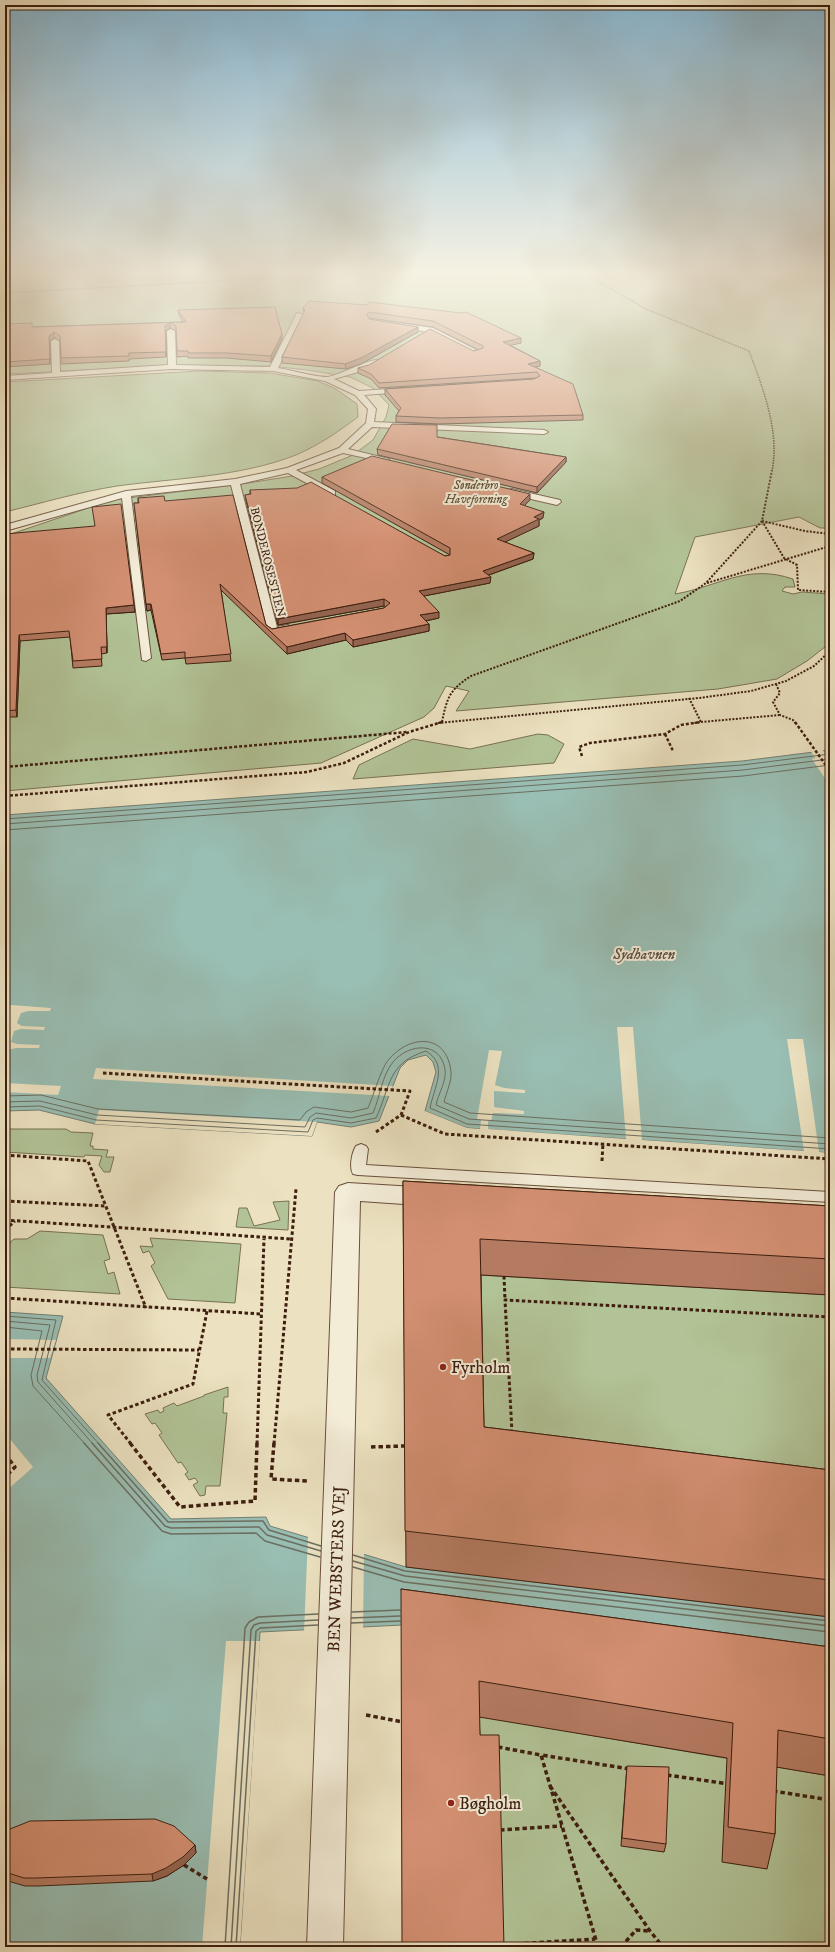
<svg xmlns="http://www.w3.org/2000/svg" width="835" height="1952" viewBox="0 0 835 1952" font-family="'IM FELL DW Pica',serif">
	<rect width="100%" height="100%" fill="#ece2c1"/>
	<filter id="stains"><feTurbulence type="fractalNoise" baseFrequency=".005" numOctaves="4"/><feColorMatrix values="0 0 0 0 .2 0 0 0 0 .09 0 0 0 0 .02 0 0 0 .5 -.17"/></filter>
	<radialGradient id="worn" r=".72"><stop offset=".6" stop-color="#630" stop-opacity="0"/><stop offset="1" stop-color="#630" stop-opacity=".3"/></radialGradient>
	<g fill="#b2c497" stroke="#787153">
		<path d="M5,271H795L830,284V528H820L799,517L695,537L675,594C718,587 746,563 793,579L795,587H785L782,591L793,594L802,592L830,594V643L807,661L777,679L718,689L456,711L469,691L446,686L434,708L424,717L321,763L5,791V536L112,500L242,484L292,476L319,469L353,455L373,440L386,417L389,405L373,388L350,377L307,370L271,366H166L5,374Z"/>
		<path d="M200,371L269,373L318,381L336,389L357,404L358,417C338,432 319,445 296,455C240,477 176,478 117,486C79,492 42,503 5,512V382Z"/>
		<path d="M538,734L548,735L564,744L554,763L353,779L359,765L413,739L470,749Z"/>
		<path d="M5,1129H66L71,1132L93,1133L90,1146H93V1149L108,1150L106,1157H114L110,1172H104L99,1165L102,1156L85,1155L84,1157L5,1152Z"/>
		<path d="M289,1201L288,1230L236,1227L239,1208H247L254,1226L280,1220L273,1202Z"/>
		<path d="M40,1231L103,1235L110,1259L104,1261L108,1274L114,1272L120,1294L5,1287V1247L14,1239H27Z"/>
		<path d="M150,1238L241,1244L235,1303L168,1299L151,1266L155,1263L149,1251L143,1253L140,1246L153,1247Z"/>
		<path d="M479,1275L830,1295V1507L482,1440Z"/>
		<path d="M228,1387V1397H224L223,1413H227L220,1486H206L205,1495L200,1496L193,1485L198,1482L195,1478L189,1480L185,1474L188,1472L181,1462L178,1463L159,1435L162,1433L155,1423L152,1424L145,1414L158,1410L160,1413L164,1411L163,1408L174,1403L177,1406L204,1396V1395Z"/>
		<path d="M478,1716L830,1776V1947H501L479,1770Z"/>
	</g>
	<g fill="#99beb3" stroke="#747e71">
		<path d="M803,271H830V282Z"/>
		<path d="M830,750V1153L467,1128L425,1111L436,1072L433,1062L426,1055L408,1060L400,1068L379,1121L351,1127L317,1122L312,1136L95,1124L39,1110L5,1111V815L742,761Z"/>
		<path d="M5,1312L63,1316L46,1378L171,1519L266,1517L270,1526L406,1567L830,1617V1683L402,1625L260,1632L240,1947H5Z"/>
	</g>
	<g fill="#ece2c1">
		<path d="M822,749L827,757H830V780H826L812,759L815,758L810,750Z"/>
		<path d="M11,1005L51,1008L50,1011H28L21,1013L17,1023L22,1026L45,1027L44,1030L21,1029L14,1031L11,1042L17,1044L40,1045L39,1048H16L8,1050L5,1060V1022L8,1012L5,1010V1006Z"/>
		<path d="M617,1027H633L642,1140L804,1151L787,1039H803L819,1152L830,1153V1155L466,1130L424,1113L425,1111L467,1128L480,1129L481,1120L477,1119L489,1050L502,1051L495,1085L504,1088L525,1090V1093L494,1091V1107L524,1111V1114L493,1113L491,1121H488V1129L626,1139Z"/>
		<path d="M96,1068L393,1086L390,1096L93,1079Z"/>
		<path d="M5,1083L61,1086L58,1095L5,1092Z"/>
		<path d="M99,1110L317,1122L312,1136L95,1124Z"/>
		<path d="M5,1339L56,1340L50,1358H5Z"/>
		<path d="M5,1433L33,1467L5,1492Z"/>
		<path d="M308,1536L364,1553L363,1629L304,1632Z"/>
		<path d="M226,1641H260L240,1947H202Z"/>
	</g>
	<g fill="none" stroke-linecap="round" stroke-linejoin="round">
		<g stroke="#6b6e61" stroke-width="1">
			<path d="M5,819L742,765L830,754"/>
			<path d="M5,824L743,770L830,759"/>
			<path d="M5,830L743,776L830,765"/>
			<path d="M5,1096L41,1095L98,1109L300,1120L306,1112L314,1107L351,1112L368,1108C373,1097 382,1065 390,1058C412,1034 447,1034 451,1072C452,1081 446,1093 444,1102L470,1113L830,1138"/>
			<path d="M5,1102L40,1101L97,1115L305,1127L310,1117L316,1113L351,1118L373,1113C380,1097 382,1075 393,1062C409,1043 440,1041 445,1069C447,1081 438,1094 436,1105L469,1119L830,1144"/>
			<path d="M5,1107L40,1106L96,1120L308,1132L313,1120L317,1118L351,1123L376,1118C391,1086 387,1063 426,1051C449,1065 434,1087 430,1108L467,1124L830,1149"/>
			<path d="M5,1316L56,1320L42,1380L99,1444"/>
			<path d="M5,1321L50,1325L37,1375L38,1382L93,1444"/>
			<path d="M5,1327L42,1331L31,1375L33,1386L85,1444"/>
		</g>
		<g stroke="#6b6e61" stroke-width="1.5">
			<path d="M84,1443L162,1531L171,1534L256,1533L265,1541L320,1557"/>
			<path d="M92,1443L165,1526L171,1528L259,1527L267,1535L321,1551"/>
			<path d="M98,1443L168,1522L263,1521L269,1530L321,1546"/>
			<path d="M353,1555L405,1571L830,1621"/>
			<path d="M353,1561L405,1576L830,1626"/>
			<path d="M353,1567L404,1582L830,1632"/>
			<path d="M352,1612L400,1610"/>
			<path d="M351,1618L400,1616"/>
			<path d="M351,1623L400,1621"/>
			<path d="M225,1947L245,1628L249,1622L258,1617L318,1614"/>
			<path d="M231,1947L251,1630L254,1625L260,1623L318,1620"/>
			<path d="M236,1947L256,1631L260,1628L318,1625"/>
		</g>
		<g stroke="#694f3c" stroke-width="2">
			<g id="lane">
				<path d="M297,313L304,315L278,368C290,370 315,377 327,377C338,376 369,359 377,360V364L368,369L334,379L359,391L406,388V392H403L364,395L376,409L374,422L544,430L548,432L544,434L372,427L348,449L389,459V463L343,453L296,470L335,491V495H329L288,473L240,484L277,627L288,625L293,628L292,630L273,634L268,631L231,485L131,496L151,658L146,661L142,660L122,498L5,531V525L126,491L235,479L287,468L339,448L366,423L368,409L355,395L325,381L273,371L172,369L5,380V376L52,373L51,341L55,339L59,341L60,372L168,365L167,331L171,329L175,331L176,365L270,367Z"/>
				<path d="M399,323L433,328L482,353L475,355L428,332L399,327Z"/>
				<path d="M512,489L560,500L561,502L557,505L509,494V490Z"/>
				<path d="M361,1144L366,1146L368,1149L366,1165L830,1192V1202L358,1175L353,1174C349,1167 352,1152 356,1146Z"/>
			</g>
		</g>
		<g stroke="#694f3c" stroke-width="2">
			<path id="street" d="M348,1183L433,1188L442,1191L446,1197L442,1203L433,1206L360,1201L343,1947H307L335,1192L339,1186Z"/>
		</g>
		<g stroke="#3d1e0f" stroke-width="1.5" stroke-dasharray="1.5 1" stroke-linecap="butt">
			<path d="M580,271L646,309L749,351C763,388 780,432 772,471"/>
			<path d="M220,280L276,271"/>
			<path d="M5,293L398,271"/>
		</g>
		<g stroke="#3d1e0f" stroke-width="2" stroke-dasharray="2 1.5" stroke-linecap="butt">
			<path d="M762,521L784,558L797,565L798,590L830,592"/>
			<path d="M762,521L805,531L830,534"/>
			<path d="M707,583L830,546"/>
			<path d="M776,684L780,693L773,702L780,715L793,720L795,723"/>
			<path d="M689,698L701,722L694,723"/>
			<path d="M442,722C447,698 449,690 471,676L680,601L706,583L762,521L772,470"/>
			<path d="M701,722L780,715"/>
			<path d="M438,723L699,698L751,691L786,681L814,666L830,651"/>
		</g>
		<g stroke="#3d1e0f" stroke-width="2.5" stroke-dasharray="3 2" stroke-linecap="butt">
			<path d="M795,722L830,771"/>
			<path d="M665,734L673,751"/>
			<path d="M582,756L579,747L590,743L665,734L681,725L700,722"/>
			<path d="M5,767L407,732"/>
			<path d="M5,796L307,772L344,763L409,732L442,722"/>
		</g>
		<g stroke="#3d1e0f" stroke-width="3" stroke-dasharray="3.5 2.5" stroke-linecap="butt">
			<path d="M103,1073L410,1091L401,1115L376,1132"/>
			<path d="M401,1115L445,1134L830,1159"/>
			<path d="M5,1155L88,1161L146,1308"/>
			<path d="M602,1161L603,1143"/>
			<path d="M5,1201L106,1206"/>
			<path d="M5,1220L291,1239"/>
			<path d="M5,1230L15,1221"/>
			<path d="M504,1276L505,1300"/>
			<path d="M5,1298L261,1314"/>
			<path d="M5,1349L199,1350"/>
			<path d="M512,1433L505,1300L830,1317"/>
			<path d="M131,1444L108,1415L193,1384L207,1311"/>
			<path d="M257,1444L264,1239"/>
			<path d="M274,1444L296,1189"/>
		</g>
		<g stroke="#3d1e0f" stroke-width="3.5" stroke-dasharray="4.5 3" stroke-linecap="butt">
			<path d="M130,1443L180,1507L255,1501L257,1443"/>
			<path d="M274,1443L271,1479L307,1481"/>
			<path d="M371,1447L405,1446"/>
			<path d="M5,1454L15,1467L5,1477"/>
			<path d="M366,1715L403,1722"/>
			<path d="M498,1747L541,1755"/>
			<path d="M667,1775L729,1784"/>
			<path d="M550,1786L650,1931L663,1947"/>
			<path d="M773,1791L830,1800"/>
			<path d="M500,1830L562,1826"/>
			<path d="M184,1865L207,1879"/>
			<path d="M502,1945L595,1939"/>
			<path d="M598,1947L541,1755L630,1769"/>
			<path d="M621,1947L636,1930L649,1931"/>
		</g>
		<use href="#lane" fill="#f3ecd7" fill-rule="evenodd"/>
		<use href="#street" fill="#f3ecd7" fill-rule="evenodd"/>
	</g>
	<g fill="#b57b62" stroke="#3d1e0f">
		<path d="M367,305L521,343L510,345L540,361V366L536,367L583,415V420L440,424L396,422V416L399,411L385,395V389L534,379L537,378L379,388L371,379L358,373V368L474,351L479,350L433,327L369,318V319L418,332L361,364L346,369L282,363V357L304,314L303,308Z"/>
		<path d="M178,310L282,339L271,362L227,358H188V356L177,357L176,331L170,328L166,331V357L129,359V361L61,364L60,341L54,338L50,341V364L5,367V324L33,327L183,322L179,315Z"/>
		<path d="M437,437L566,457V462L537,493L378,455L377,449Z"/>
		<path d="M322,477L530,500L524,505L543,518L539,520V526L504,542L534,553L533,559L489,575L490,583L424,596L439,618L426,621L429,624V631L353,647L346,640L287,654L221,590L231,661L186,664L185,658L162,660L151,610L147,611L134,503H138V498L165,501L266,625L272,629L384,608L386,607L384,606L278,625L246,501L245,495L250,494V490L445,556L450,555L322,483Z"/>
		<path d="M5,534L135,612L106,614L107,653L101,654L102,666L73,668L70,637L20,641L17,717H5Z"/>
		<path d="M403,1181L830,1206V1295L481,1275L484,1427L830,1470V1617L406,1567Z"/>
		<path d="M401,1589L830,1647V1776L776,1767L775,1834L767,1869L722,1862L727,1758L479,1717L480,1735L504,1947Z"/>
		<path d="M627,1766L666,1844L664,1852L621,1846Z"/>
		<path d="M5,1831L195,1845L196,1853L184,1865L167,1876L153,1881L38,1886H25L8,1881L5,1879Z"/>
	</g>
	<g fill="#946450" stroke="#3d1e0f">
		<path d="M170,322V328L166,331V357L165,326Z"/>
		<path d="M418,327V332L361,364L346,369L345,364Z"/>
		<path d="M54,332V338L50,341V364L49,336Z"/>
		<path d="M282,334V339L271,362V356Z"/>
		<path d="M521,338V343L503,347V342Z"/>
		<path d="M540,361V366L528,369V364Z"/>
		<path d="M566,457V462L537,493V487Z"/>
		<path d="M530,494V500L520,510V504Z"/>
		<path d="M544,512L543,518L539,520V526L497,546V539L534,517Z"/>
		<path d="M534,553L533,559L483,577V571Z"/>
		<path d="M491,577L490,583L419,597V591Z"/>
		<path d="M384,599V606L278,625V619Z"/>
		<path d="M146,604H151V610L147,611Z"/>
		<path d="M134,605L135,612L106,614L107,653L106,608Z"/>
		<path d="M439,612V618L420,622V615Z"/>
		<path d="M429,624V631L353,647V640Z"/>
		<path d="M345,633L346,640L287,654V647Z"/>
		<path d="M19,635L20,641L17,717L16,710Z"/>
		<path d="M195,1845L196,1853L184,1865L167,1876L153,1881L152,1874Z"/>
	</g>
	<g fill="#d38f72" stroke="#3d1e0f">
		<path d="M309,301L367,305L369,302L461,313L466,312L521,338L503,342L540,361L528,364L573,384L583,415L440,418L396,416L401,408L385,389L534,379L540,376L537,372L379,383L371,374L358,368L369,365L430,329L474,351L483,348V346L433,321L369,312L367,314L369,319L418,327L361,358L345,364L282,357L305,310L303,308Z"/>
		<path d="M275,307L282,334L271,356L227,353H188V351H177L176,326L170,322L165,326L166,352L129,353V356L61,358L60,336L54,332L49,336L50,359L5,362V324L32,323V327L186,322L178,310Z"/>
		<path d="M392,424L437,425V437L566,457L537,487L377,449Z"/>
		<path d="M372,456L530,494L520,504L544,512L534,517L539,519L497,539L534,553L483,571L491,577L419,591L439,612L420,615L429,624L353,640L345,633L287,647L220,584L231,654L185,658V652L161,654L151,604H146L134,503H139L138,498L164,496L165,501L233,495L266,625L272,629L384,608L390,603L384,599L278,619L245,495L251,494L250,490L297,488L311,482L445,556L450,555V548L322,477Z"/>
		<path d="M121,504L134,605L106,608L107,647H101L102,659L73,661L69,631L19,635L16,710L5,711V534L95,526L92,507Z"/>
		<path d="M403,1181L830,1206V1259L480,1239L484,1427L830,1470V1580L405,1531Z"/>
		<path d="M401,1589L830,1647V1739L778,1730L775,1834L728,1827L733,1723L479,1681L480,1735H499L504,1947H402Z"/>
		<path d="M627,1766L669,1767L666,1844L622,1838Z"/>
		<path d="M155,1819L174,1826L195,1845L183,1857L166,1868L152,1874L36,1878H24L5,1872V1831L30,1821Z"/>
		<path d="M32,1946L53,1947H21Z"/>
	</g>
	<linearGradient id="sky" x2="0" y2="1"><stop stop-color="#88b8d3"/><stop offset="0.5" stop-color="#f6f2e3"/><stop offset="1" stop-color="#f6f2e3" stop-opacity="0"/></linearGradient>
	<rect width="835" height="545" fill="url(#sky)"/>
	<g fill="#8f2418" stroke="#f3ecd7" stroke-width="1.5">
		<circle cx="443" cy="1367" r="4"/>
		<circle cx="451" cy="1803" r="4"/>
	</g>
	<g text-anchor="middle" stroke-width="4" stroke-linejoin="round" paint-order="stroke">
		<g font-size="12" font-style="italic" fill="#605038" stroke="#f3ecd7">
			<text x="476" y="489">Sønderbro<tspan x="476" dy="14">Haveforening</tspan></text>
		</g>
		<g font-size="12" fill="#3d1e0f" stroke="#f3ecd7">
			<text transform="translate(268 562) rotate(76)" y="4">BONDEROSESTIEN</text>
		</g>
		<g font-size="15" font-style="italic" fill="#594e40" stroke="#f3ecd7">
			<text x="644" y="959">Sydhavnen</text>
		</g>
		<g font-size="17" fill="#3d1e0f" stroke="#f3ecd7" text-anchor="start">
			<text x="451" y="1373">Fyrholm</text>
			<text x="459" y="1809">Bøgholm</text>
		</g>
		<g font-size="17" fill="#3d1e0f" stroke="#f3ecd7">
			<text transform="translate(336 1569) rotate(-88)" y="6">BEN WEBSTERS VEJ</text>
		</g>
	</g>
	<rect width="835" height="1952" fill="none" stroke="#ece2c1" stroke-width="20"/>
	<rect x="6" y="6" width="823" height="1940" fill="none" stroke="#3d1e0f" stroke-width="2"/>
	<rect x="10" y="10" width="815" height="1932" fill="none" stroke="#3d1e0f"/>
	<rect width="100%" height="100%" filter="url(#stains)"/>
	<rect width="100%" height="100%" fill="url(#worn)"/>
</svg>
